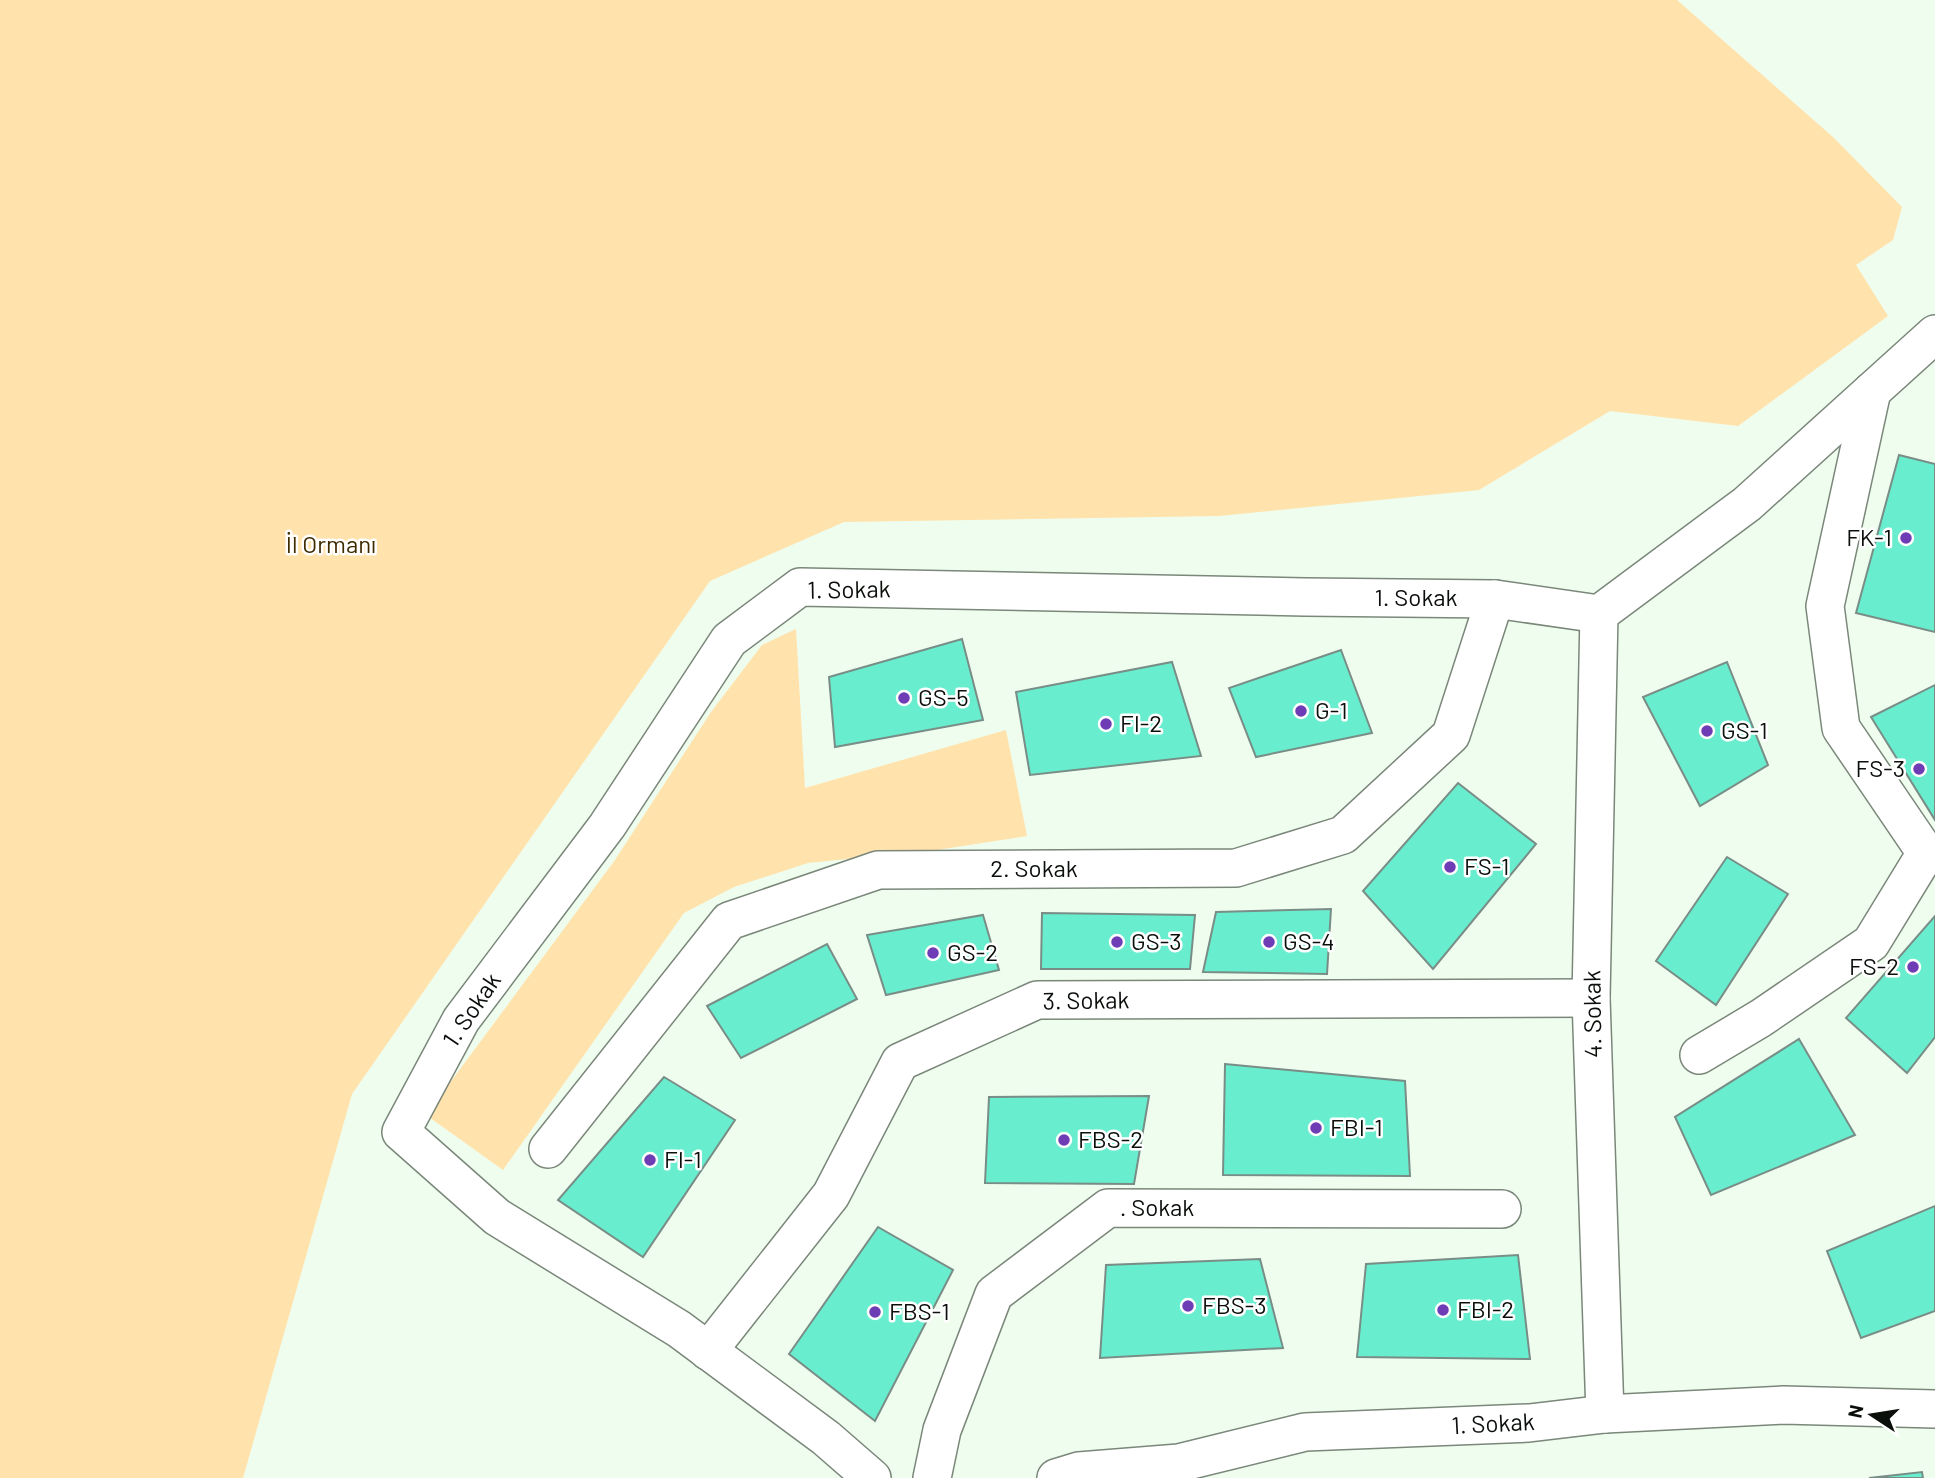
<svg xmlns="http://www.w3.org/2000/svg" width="1935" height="1478" viewBox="0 0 1935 1478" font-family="Barlow,sans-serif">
	<rect width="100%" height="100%" fill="#effdee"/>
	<g fill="#ffe2ac">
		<path d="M0,0H1677L1833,137L1902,207L1893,240L1856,265L1888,316L1738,426L1610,411L1479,490L1219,516L844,522L710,581L352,1094L243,1478H0Z"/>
		<path d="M796,629L805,788L1006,730L1027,836L937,850L808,863L734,887L684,913L503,1170L426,1115L615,860L711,712L762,645Z"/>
	</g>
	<g fill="#68eece" stroke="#798d87" stroke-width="2">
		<path d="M1899,455L1935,464V632L1856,613Z"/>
		<path d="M962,639L983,720L835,747L829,677Z"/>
		<path d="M1341,650L1372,733L1256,757L1229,688Z"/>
		<path d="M1172,662L1201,756L1030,775L1016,692Z"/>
		<path d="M1727,662L1768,765L1700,806L1643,697Z"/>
		<path d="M1935,685V820L1871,717Z"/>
		<path d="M1458,783L1536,844L1433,969L1363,891Z"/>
		<path d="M1727,857L1788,894L1716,1005L1656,961Z"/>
		<path d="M1331,909L1327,974L1203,972L1216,912Z"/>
		<path d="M1042,913L1195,915L1190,969H1041Z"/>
		<path d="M983,915L999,970L886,995L867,935Z"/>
		<path d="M1935,916V1037L1907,1073L1846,1018Z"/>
		<path d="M827,944L857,999L741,1058L707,1006Z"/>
		<path d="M1799,1039L1855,1135L1711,1195L1675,1117Z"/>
		<path d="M1225,1064L1405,1081L1410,1176L1223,1175Z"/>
		<path d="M664,1077L735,1120L643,1257L558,1200Z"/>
		<path d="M1149,1096L1134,1184L985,1183L989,1097Z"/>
		<path d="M1935,1206V1311L1861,1338L1827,1251Z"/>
		<path d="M878,1227L953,1270L875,1421L789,1354Z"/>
		<path d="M1518,1255L1530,1359L1357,1357L1366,1264Z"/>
		<path d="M1260,1259L1283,1348L1100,1358L1106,1265Z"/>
		<path d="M1922,1472L1923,1478H1869Z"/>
	</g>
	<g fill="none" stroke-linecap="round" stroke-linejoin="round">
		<g stroke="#7a877a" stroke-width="40">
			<g id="minor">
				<path d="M1599,614L1591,998L1605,1414"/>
				<path d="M1699,1055L1761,1018L1871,943L1926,853L1841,728L1825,606L1872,391"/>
				<path d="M548,1149L729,921L878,870L1236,868L1343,835L1451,735L1495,599"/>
				<path d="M708,1351L831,1195L900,1062L1037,1000L1591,998"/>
				<path d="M872,1478L826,1438L679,1329L497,1217L401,1132L461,1020L607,826L729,640L800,587L1305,597L1495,599L1599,614L1747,504L1935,334"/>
				<path d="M932,1478L942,1430L994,1294L1108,1208L1502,1209"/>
				<path d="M1056,1478L1079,1471L1179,1463L1305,1432L1529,1423L1605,1414L1783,1405L1935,1409"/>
			</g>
		</g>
		<use href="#minor" stroke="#fff" stroke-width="37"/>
	</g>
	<g fill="#6e3cb4" stroke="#fff" stroke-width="2.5">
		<circle cx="1906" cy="538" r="7"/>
		<circle cx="904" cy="698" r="7"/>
		<circle cx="1301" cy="711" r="7"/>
		<circle cx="1106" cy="724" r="7"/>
		<circle cx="1707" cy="731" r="7"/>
		<circle cx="1919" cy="769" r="7"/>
		<circle cx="1450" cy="867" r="7"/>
		<circle cx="1117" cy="942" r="7"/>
		<circle cx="1269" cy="942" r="7"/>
		<circle cx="933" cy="953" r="7"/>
		<circle cx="1913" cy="967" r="7"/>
		<circle cx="1316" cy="1128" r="7"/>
		<circle cx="1064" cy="1140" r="7"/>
		<circle cx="650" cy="1160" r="7"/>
		<circle cx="1188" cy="1306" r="7"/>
		<circle cx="1443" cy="1310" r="7"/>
		<circle cx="875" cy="1312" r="7"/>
	</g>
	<g text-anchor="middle" stroke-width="5" stroke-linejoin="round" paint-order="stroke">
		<g font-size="24" fill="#0b0f0b" stroke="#fff" text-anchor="start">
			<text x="1892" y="546" text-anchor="end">FK-1</text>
			<text x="918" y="706">GS-5</text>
			<text x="1315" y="719">G-1</text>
			<text x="1120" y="732">FI-2</text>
			<text x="1721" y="739">GS-1</text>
			<text x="1905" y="777" text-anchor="end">FS-3</text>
			<text x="1464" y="875">FS-1</text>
			<text x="1131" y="950">GS-3</text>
			<text x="1283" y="950">GS-4</text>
			<text x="947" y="961">GS-2</text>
			<text x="1899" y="975" text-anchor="end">FS-2</text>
			<text x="1330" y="1136">FBI-1</text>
			<text x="1078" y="1148">FBS-2</text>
			<text x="664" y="1168">FI-1</text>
			<text x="1202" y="1314">FBS-3</text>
			<text x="1457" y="1318">FBI-2</text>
			<text x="889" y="1320">FBS-1</text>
		</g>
		<g font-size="24" fill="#3e2b00" stroke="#fff">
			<text x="331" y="553">İl Ormanı</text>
		</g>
		<g font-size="24" fill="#0b0f0b" stroke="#fff">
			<text transform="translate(849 590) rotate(-1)" y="8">1. Sokak</text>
			<text x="1416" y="606">1. Sokak</text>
			<text x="1034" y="877">2. Sokak</text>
			<text transform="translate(1086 1001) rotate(-1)" y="8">3. Sokak</text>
			<text transform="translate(472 1010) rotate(-56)" y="8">1. Sokak</text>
			<text transform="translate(1593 1014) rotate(-91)" y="8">4. Sokak</text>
			<text x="1157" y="1216">. Sokak</text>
			<text transform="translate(1493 1424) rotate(-3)" y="8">1. Sokak</text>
		</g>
	</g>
	<g transform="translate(1872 1415) rotate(282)" stroke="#ffffff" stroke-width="5" paint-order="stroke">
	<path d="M0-5L12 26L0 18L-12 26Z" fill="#0b0f0b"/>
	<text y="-10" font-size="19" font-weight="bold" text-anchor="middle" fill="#0b0f0b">N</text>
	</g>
</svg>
